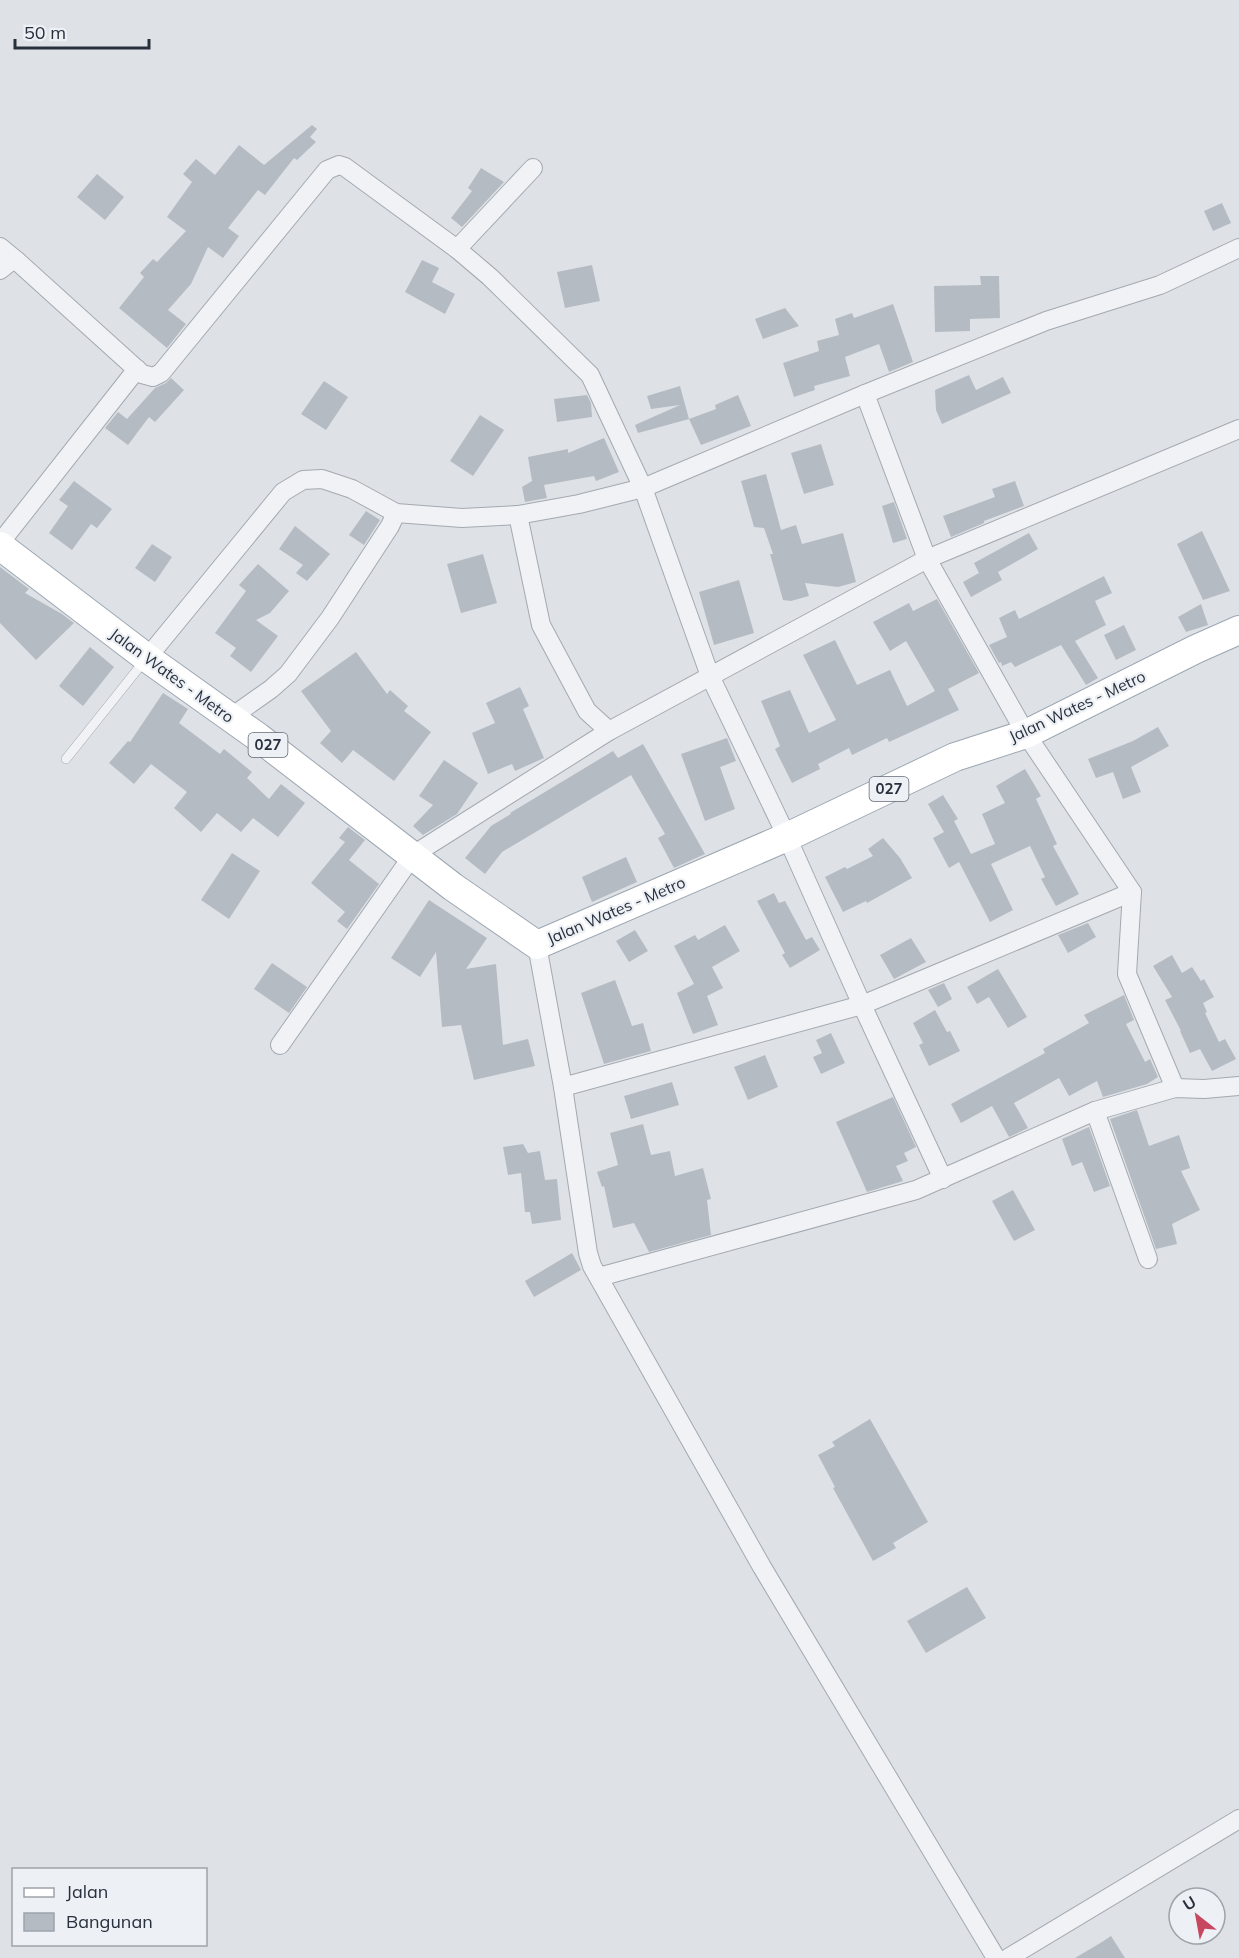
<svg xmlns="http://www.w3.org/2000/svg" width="1239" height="1958" viewBox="0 0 1239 1958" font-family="Mulish,sans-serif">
	<rect width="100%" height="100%" fill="#dee2e7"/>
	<g fill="#b5bbc3">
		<path d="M312,125L317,129L310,137L316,142L297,160L294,158L265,195L258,190L228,228L239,236L223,258L208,247L191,284L168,310L186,324L167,348L119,308L144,277L140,273L153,259L157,262L186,231L167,217L192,182L183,174L196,159L215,175L239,145L264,165Z"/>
		<path d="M481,168L504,182L462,227L451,218L472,191L468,188Z"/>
		<path d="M97,174L124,197L105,220L77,197Z"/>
		<path d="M1222,203L1231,223L1213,231L1204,211Z"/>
		<path d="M422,260L439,268L432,282L455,294L445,314L405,292Z"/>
		<path d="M592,265L600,301L565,308L557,272Z"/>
		<path d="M980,276H999L1000,318L970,319V331L935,332L934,286L981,285Z"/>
		<path d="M893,304L913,362L889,372L879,344L845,357L850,376L814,386L815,390L794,397L783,363L819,351L817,341L839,335L835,319L852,313L854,318Z"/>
		<path d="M785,308L799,326L763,339L755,319Z"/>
		<path d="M969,375L976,390L1003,377L1011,393L942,424L936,410L935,390Z"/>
		<path d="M171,378L184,390L155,422L149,417L128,445L105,428L118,412L127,419L155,388L166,383Z"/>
		<path d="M324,381L348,397L326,430L301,414Z"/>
		<path d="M680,386L689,419L638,433L635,425L680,405L651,409L647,396Z"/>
		<path d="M587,395L591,403L592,417L557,422L554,399Z"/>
		<path d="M738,395L751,426L701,445L689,419L716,409L715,405Z"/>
		<path d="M480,415L504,430L473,476L450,461Z"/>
		<path d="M604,438L619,472L596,481L594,476L544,485L547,498L525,502L522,487L532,481L528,457L568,449V453Z"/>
		<path d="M821,444L834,485L804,494L791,453Z"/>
		<path d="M766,474L781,530L796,525L802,544L843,533L856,582L838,587L805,583L809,596L791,601L783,600L770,554H773L764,528L754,527L741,481Z"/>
		<path d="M74,481L112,509L97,528L91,524L72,550L49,533L68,506L59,500Z"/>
		<path d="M1015,481L1024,506L984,521V523L951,537L943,516L995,497L992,489Z"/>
		<path d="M894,502L907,539L893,543L882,506Z"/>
		<path d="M366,511L380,520L364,545L349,535Z"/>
		<path d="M295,526L330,554L307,581L296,573L303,565L279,549Z"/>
		<path d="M1202,531L1230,591L1203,600L1177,544Z"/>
		<path d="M1029,533L1038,549L998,572L1002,580L971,597L963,582L979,573L974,563Z"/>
		<path d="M152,544L172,557L155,582L135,568Z"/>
		<path d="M483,554L497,603L461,613L447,564Z"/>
		<path d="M258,564L289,591L270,613L256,620L278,636L251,672L230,656L236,648L215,633L246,591L239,585Z"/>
		<path d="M0,567L29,589L25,593L62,614L74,623L36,660L0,623Z"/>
		<path d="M1104,576L1112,593L1095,601L1106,625L1075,641L1098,678L1086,685L1061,645L1015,667L1011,662L1002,666L1001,662L999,663L989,645L1007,637L999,618L1015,610L1019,619Z"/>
		<path d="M739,580L754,633L714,645L699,592Z"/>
		<path d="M937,599L979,673L948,689L959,710L889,742L887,738L852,755L849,748L818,764L820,769L792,783L775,749L780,746L761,701L790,690L809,733L836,720L803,655L835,640L857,685L890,670L907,706L935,691L906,641L890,651L873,622L909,603L913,611Z"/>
		<path d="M1201,604L1208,625L1186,632L1178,617Z"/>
		<path d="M1124,625L1136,650L1116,660L1104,635Z"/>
		<path d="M90,647L114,667L83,706L59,686Z"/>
		<path d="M356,652L387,694L390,690L408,706L404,711L431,732L394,781L353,750L342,763L320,743L331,731L301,691Z"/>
		<path d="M520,687L529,706L523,709L544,758L515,771L512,764L488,774L472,733L495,723L486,703Z"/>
		<path d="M163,693L188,709L179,723L220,754L224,749L252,772L247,778L269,799L281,784L305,803L278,837L253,818L241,832L217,813L201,832L174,808L187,792L151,764L134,784L109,763L128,741L130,742Z"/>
		<path d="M1158,727L1169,746L1131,767L1141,792L1123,799L1113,772L1096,778L1088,759L1133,741Z"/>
		<path d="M727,738L736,761L720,767L735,809L705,821L681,754Z"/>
		<path d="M643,744L705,854L674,868L658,838L665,834L631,775L502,852L485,874L465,858L491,826L511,814L510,813L613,751L618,758Z"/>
		<path d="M444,760L478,783L457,814L423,835L413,826L433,805L419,796Z"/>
		<path d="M1025,769L1041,796L1036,799L1057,844L1053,846L1079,894L1056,906L1041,879L1045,877L1030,846L991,864L1013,910L990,922L959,862L949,868L933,838L944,832L928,804L943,795L958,819L954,821L971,854L995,844L982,814L1005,803L996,786Z"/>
		<path d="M348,827L365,840L349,860L379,884L347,929L337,921L345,912L311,883L345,842L339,838Z"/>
		<path d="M883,838L900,858L912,878L867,903L866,901L843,912L825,877L845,867L847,869L873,856L868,849Z"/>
		<path d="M232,853L260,871L229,919L201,900Z"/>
		<path d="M626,857L637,882L592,902L582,877Z"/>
		<path d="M774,893L779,903L785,901L806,940L812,937L820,950L790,968L782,955L785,953L757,901Z"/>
		<path d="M429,900L487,938L466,969L496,964L503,1045L528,1039L535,1066L474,1080L461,1025L442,1027L436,952L420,977L391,958Z"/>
		<path d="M1088,923L1096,937L1068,953L1058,935Z"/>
		<path d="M725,925L740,951L712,967L723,988L707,996L718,1025L693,1034L677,993L694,984L674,946L695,935L698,940Z"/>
		<path d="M635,930L648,951L629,962L616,941Z"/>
		<path d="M911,938L926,962L894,979L880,955Z"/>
		<path d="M1172,955L1182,973L1192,967L1201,981L1204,979L1214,997L1203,1003L1207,1012L1205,1013L1219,1042L1225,1039L1236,1059L1212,1071L1200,1049L1190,1053L1180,1031H1181L1165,1000L1172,997L1153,966Z"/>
		<path d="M272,963L307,987L289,1013L254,989Z"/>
		<path d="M998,969L1027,1017L1008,1028L989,997L977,1004L967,987Z"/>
		<path d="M615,980L632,1026L643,1023L651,1051L604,1064L581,993Z"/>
		<path d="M944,983L952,999L938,1007L928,990Z"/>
		<path d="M1124,995L1134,1020L1126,1024L1145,1062L1150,1059L1158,1077L1147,1084L1103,1097L1097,1081L1069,1096L1059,1078L1014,1103L1028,1128L1009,1137L992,1106L961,1123L951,1104L1045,1053L1043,1049L1089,1023L1084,1015Z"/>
		<path d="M935,1010L947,1032L950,1031L960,1051L929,1066L919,1045L923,1043L913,1023Z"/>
		<path d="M831,1033L845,1063L821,1074L813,1057L822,1053L816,1040Z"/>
		<path d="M765,1055L778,1087L748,1100L734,1067Z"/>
		<path d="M672,1082L679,1105L631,1119L624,1096Z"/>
		<path d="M893,1097L916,1147L904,1153L908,1161L896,1166L903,1181L867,1192L836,1122Z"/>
		<path d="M1137,1110L1149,1146L1179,1135L1190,1168L1181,1171L1200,1210L1172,1224L1177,1244L1156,1249L1110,1119Z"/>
		<path d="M643,1124L651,1155L670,1151L675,1176L703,1168L711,1199L707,1200L711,1235L649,1252L634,1223L613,1228L604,1186L602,1187L597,1172L618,1165L610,1133Z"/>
		<path d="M1089,1127L1110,1186L1094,1192L1082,1162L1072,1166L1062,1139Z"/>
		<path d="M523,1144L528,1153L540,1151L545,1180L557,1179L561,1220L532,1224L530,1212H525L521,1173L508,1175L503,1147Z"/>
		<path d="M1013,1190L1035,1230L1014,1241L992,1201Z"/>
		<path d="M572,1253L581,1270L534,1297L525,1281Z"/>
		<path d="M870,1419L928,1522L893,1543L896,1548L873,1561L833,1488L835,1487L818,1455L835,1446L832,1442Z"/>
		<path d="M967,1587L986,1618L926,1653L907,1621Z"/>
		<path d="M1111,1936L1125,1958H1075L1102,1942Z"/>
	</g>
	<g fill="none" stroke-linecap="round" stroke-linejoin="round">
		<g stroke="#a4a9b1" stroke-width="10">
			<path id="lane" d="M66,759L145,660"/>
		</g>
		<g stroke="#a4a9b1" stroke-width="20">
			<g id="street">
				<path d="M0,247L17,261"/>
				<path d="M457,249L533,168"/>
				<path d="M0,270L10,262L17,261L142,374L153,377L161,373L327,170L339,165L345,167L457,249L490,277L590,375L643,488L710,676L787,837L862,1005L943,1179"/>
				<path d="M865,394L927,559L1026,734L1132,892L1127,974L1175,1088"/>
				<path d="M518,515L541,625L587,711L609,731"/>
				<path d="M0,543L137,369"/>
				<path d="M147,658L283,492L303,480L322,479L352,489L396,513L462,518L518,515L579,504L643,488L865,394L1046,321L1160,285L1239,248"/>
				<path d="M230,718L271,689L288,674L330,618L390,526L396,513"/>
				<path d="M537,945L563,1087L588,1253L592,1266L762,1567L996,1958"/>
				<path d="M280,1045L413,855L609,731L927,559L1239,429"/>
				<path d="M563,1087L862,1005L1132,892"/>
				<path d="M1095,1111L1148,1259"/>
				<path d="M599,1277L916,1190L1095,1111L1175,1088L1204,1089L1239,1086"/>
				<path d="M1008,1958L1239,1819"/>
			</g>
		</g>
		<g stroke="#9da7b2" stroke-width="30">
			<path id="primary" d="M0,546L147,658L258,737L453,887L537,945L787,837L955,757L1026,734L1196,649L1239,630"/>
		</g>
		<use href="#lane" stroke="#f0f2f5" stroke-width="9"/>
		<use href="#street" stroke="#f0f2f5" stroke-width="18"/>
		<use href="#primary" stroke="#fff" stroke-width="28"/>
	</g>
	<g text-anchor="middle" stroke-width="4.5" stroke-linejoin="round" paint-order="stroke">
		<g fill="#edf0f4" stroke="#636a74" stroke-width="1.5">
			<rect x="248.5" y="733" width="39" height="24" rx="4.5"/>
			<rect x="869.5" y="777" width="39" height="24" rx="4.5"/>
		</g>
		<g font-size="15" font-weight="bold" fill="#28303d">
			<text x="268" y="750">027</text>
			<text x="889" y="794">027</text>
		</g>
		<g font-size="16" fill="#28303d" stroke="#edf0f4">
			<text transform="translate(172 675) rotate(36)" y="6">Jalan Wates - Metro</text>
			<text transform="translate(1077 706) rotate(-25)" y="6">Jalan Wates - Metro</text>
			<text transform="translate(616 910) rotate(-23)" y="6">Jalan Wates - Metro</text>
		</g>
	</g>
	<rect x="12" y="1868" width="195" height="78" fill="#edf0f4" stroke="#9ea3ab" stroke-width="1.5"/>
	<rect x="24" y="1888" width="30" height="9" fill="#ffffff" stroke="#9ea3ab" stroke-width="1.5"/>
	<text x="66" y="1898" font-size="18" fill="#28303d">Jalan</text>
	<rect x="24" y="1913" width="30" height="18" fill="#b5bbc3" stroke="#9ea3ab" stroke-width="1.5"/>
	<text x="66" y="1928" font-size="18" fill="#28303d">Bangunan</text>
	<g transform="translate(1197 1916) rotate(329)"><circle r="28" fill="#edf0f4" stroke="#9ea3ab" stroke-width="1.5"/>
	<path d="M0-4.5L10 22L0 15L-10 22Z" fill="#c84760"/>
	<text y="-9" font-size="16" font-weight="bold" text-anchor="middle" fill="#28303d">U</text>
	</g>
	<path d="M15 39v9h134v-9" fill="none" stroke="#28303d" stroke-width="3"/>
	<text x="24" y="39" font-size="18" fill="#28303d" stroke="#edf0f4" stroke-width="4.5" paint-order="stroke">50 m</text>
</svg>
